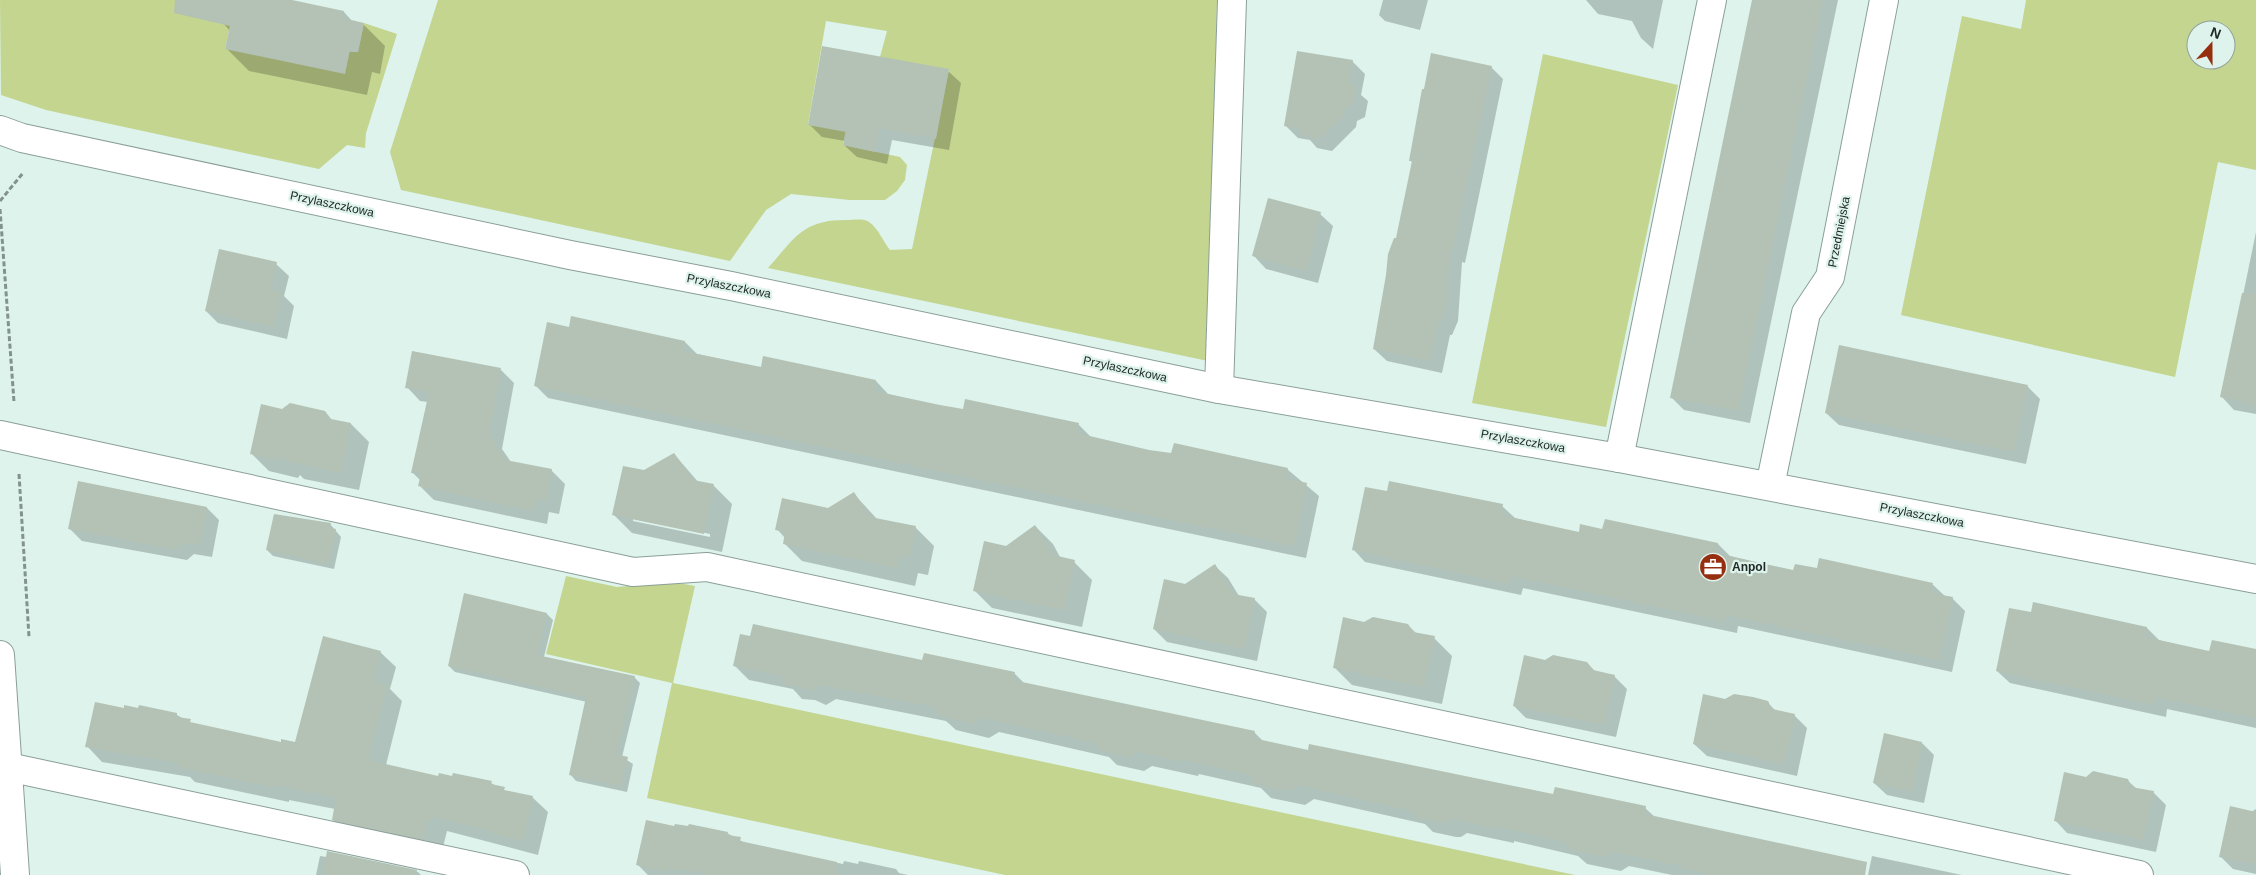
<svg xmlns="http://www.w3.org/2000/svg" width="2256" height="875" viewBox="0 0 2256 875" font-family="Arial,sans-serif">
	<rect width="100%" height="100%" fill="#ddf3ec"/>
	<g fill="#c3d58f" fill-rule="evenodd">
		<path d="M0,0H227L230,26L225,49L358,52L364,23L397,34L366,133L365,148L347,145L319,169L46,110L1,95Z"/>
		<path d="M438,0H1217L1208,361L768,268C795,238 802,220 846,220C853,220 864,218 869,222C878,228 883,241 890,250L912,249L949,70L880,57L887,31L826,21L808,124L838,130L846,129L843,145L900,157L907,165L905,180L897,191L885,200H850L791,194L766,210L730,261L401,190L390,152Z"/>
		<path d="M2026,0H2256V170L2218,162L2175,377L1901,315L1962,16L2021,29ZM2196,30H2226V60H2196Z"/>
		<path d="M1543,54L1678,85L1606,427L1472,403Z"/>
		<path d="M566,576L617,587L673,582L695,586L673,683L1575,875H1005L647,798L672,683L546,654Z"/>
	</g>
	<g fill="#0003" fill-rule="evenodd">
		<path d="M228,0H287L344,12L353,22L363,24L385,46L380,74L372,72L367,95L249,71L227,49L230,31L223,23Z"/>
		<path d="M1383,0H1428L1420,30L1385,21L1379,15Z"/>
		<path d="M1586,0H1663L1653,49L1641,38L1632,21L1598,14Z"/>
		<path d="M1754,0H1838L1750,423L1684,410L1671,397Z"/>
		<path d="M1352,61L1365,74L1361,95L1368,101L1365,117L1357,121L1356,127L1332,151L1317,148L1310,140L1298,138L1285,125Z"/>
		<path d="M1491,67L1503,79L1465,263L1462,262L1458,321L1452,335H1450L1442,373L1387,361L1374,349L1413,163L1410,160Z"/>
		<path d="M948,71L961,83L949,150L892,140L887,164L857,157L844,145L845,141L822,137L809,124Z"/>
		<path d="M1320,214L1333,226L1318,283L1266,269L1254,256Z"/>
		<path d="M2256,232V414L2234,410L2222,397Z"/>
		<path d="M276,264L289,276L284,296L294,306L287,339L218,323L206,311Z"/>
		<path d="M570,328L685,342L697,354L762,368L876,381L888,394L940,407L1078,424L1091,437L1149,451L1287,469L1319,496L1306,558L548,398L535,385Z"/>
		<path d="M501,370L514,383L502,449L511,462L551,470L565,484L559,514L549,512L547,524L434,500L420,486L421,481L412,472L428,402L420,401L407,387Z"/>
		<path d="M2027,386L2040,399L2026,464L1839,425L1826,413Z"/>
		<path d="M282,410L324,412L333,421L351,424L369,442L359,490L304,479L300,475L298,478L269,471L251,453Z"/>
		<path d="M674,454L699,483L714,486L732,504L722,552L632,533L614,515L645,471ZM633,518L710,534V537L633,521Z"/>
		<path d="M1388,492L1502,506L1515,518L1579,534L1603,531L1718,544L1730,556L1794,572L1932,584L1946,597L1952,598L1965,611L1952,672L1738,626L1737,633L1523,588L1521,595L1365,562L1353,549Z"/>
		<path d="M854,494L877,519L916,528L934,546L928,575L918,573L915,586L802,561L784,543L785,538L777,529L828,509Z"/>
		<path d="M207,508L219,520L212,557L194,554L187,560L82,541L70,529Z"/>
		<path d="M330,524L341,537L334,569L273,556L267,550Z"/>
		<path d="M1035,526L1053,544L1061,559L1074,562L1092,580L1082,627L992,608L974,590L1006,547Z"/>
		<path d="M1215,566L1228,578L1239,596L1254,599L1267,612L1257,661L1167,642L1154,629L1185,585Z"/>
		<path d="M547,614L553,620L544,657L634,677L640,683L622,757L633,764L627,792L576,781L570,774L587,702L455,672L449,666Z"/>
		<path d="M1365,623L1408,625L1417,634L1434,638L1452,656L1442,704L1352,685L1334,667Z"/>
		<path d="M2147,628L2159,640L2210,653L2256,650V728L2167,709L2166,717L2010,683L1997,671Z"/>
		<path d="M380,652L396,667L390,689L402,701L386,765L439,777L491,783L507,792L532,797L548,812L538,855L447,831L441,855L349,835L333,820L335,809L289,800V802L195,782L190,777L102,762L87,746L125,709L177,715L194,725L282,743L296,744Z"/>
		<path d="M923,662L1014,673L1025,684L1254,732L1263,741L1309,751L1554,796L1645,808L1656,818L1861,875H1672L1629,866L1621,871L1587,864L1578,856L1514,841V843L1467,833L1461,837H1456L1433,832L1425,824L1314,799L1305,805L1271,798L1261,788L1199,774L1198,776L1152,766L1144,771L1117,765L1109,757L999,732L989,738L956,730L946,721L836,699L826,705L815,700L802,699L793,689L749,680L735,666Z"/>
		<path d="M1545,662L1587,663L1596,672L1614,676L1627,689L1616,737L1526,718L1514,706Z"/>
		<path d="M1725,700L1767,702L1776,711L1794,715L1807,728L1797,776L1707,756L1694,744Z"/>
		<path d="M1922,743L1934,755L1924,803L1887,795L1874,783Z"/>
		<path d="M2086,778L2127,780L2137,789L2153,792L2166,805L2156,852L2067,833L2055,820Z"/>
		<path d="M2256,809V874L2233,869L2220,856L2251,812Z"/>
		<path d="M727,833L745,843L843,864L844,861L858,864L859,861L896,869L899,873L908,875H648L637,864Z"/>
		<path d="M328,852L418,872L421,875H316L320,856L327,857Z"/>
		<path d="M1872,856L1962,875H1868Z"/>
	</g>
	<g fill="#b4c2b5">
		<path d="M175,0H292L344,11L343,18L364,23L358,52L350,50L345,74L225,49L230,26L174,13Z"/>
		<path d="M1752,0H1823L1738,411L1670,398Z"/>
		<path d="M822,46L949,69L936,139L879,128L875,152L843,145L846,132L808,125Z"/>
		<path d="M1297,51L1353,60L1349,81L1356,87L1353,104L1345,108L1344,115L1320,139L1303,136L1299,129L1284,126Z"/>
		<path d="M1431,53L1492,66L1452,252L1450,251L1446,308L1440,324L1438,323L1430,361L1373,349L1386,275L1388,254L1394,238H1396L1412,161H1409L1422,89H1424Z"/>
		<path d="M1268,198L1321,212L1306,271L1252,256Z"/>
		<path d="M219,249L277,262L271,290L282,292L274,327L205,311Z"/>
		<path d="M2242,293L2256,294V405L2220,397Z"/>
		<path d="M571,316L685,341L683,351L761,367L763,356L876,380L874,391L940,405L963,409L965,399L1079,423L1077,433L1149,450L1171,453L1174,443L1288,468L1285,478L1307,483L1294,546L534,386L547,322L569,327Z"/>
		<path d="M1839,345L2028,385L2014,452L1825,413Z"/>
		<path d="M412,351L501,368L489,434L506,460L552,469L546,501L536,499L533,511L418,486L421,474L411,473L429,392L405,388Z"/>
		<path d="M290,403L325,411L331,419L351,423L341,473L285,461L287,452L280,460L250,454L261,404L282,409Z"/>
		<path d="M674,453L693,480L714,484L704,534L612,515L623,466L644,470Z"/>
		<path d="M78,481L207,507L200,545L182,543L174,549L68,529Z"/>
		<path d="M1389,481L1503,504L1501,515L1579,532L1580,524L1602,529L1605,519L1718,543L1716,553L1793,570L1795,564L1817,568L1819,558L1933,583L1931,593L1953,597L1939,660L1726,615L1724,621L1511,576L1509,584L1352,550L1365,487L1387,491Z"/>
		<path d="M854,492L870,517L916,526L910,558L900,556L897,568L783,544L785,532L775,530L782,498L828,508Z"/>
		<path d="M274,514L331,523L330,528L336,529L328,564L266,550Z"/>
		<path d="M1035,525L1053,555L1075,560L1064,610L973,591L984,541L1006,546Z"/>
		<path d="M1215,564L1233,594L1255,598L1244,649L1153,629L1164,579L1185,584Z"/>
		<path d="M464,593L547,613L537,655L635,676L616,754L628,757L621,786L569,775L586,697L448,666Z"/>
		<path d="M2033,602L2147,627L2145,637L2209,651L2212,640L2256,649V718L2155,697L2153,705L1996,671L2009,608L2031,612Z"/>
		<path d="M1343,617L1364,622L1373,617L1408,624L1413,632L1435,636L1424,687L1333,668Z"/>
		<path d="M753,624L922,660L924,653L1015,672L1013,680L1255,731L1253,738L1308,750L1309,744L1553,794L1555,787L1646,806L1645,814L1867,862L1865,875H1713L1680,868L1681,866L1614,852L1606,857L1571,850L1566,842L1500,827L1499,829L1452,819L1446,822H1440L1417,818L1412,811L1298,785L1290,791L1255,784L1250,775L1184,760V762L1137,752L1129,757L1101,751L1095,743L983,718L974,724L940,716L935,707L820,685L811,691L799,686L786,685L781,676L733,666L740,634L750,636Z"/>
		<path d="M323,636L381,651L373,681L387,685L368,760L438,776L439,773L452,776L453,773L492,781L491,784L505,787L504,790L533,796L523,841L492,834L493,831L432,817L431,821L427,820L423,840L332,820L336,797L274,785L273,787L178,767V763L85,747L95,702L124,708V705L138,708L139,705L177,713V717L191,719L190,722L281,742V739L295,742Z"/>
		<path d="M1524,655L1545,660L1553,655L1587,662L1593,670L1615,675L1604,725L1513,706Z"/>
		<path d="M1703,694L1725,699L1734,694L1753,697L1768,701L1772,709L1795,714L1784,764L1693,744Z"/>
		<path d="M1884,733L1922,742L1912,792L1873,783Z"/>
		<path d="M2093,771L2128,779L2131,787L2154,791L2143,840L2054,821L2064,772L2086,777Z"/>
		<path d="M2230,806L2256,812V864L2219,857Z"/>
		<path d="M646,820L674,826L675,824L688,826L689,824L728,832L727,835L741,837L740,841L837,862L836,875H710L682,869L681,871L668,868L667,872L636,865Z"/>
		<path d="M327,851L417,870L416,875H323Z"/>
	</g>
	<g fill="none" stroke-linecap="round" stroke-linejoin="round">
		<g stroke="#8b9f99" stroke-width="30">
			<g id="minor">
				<path d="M0,130L22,138L570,255L731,286L1219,389L1619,458L2256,579"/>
				<path d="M1219,389L1232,0"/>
				<path d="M0,435L633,572L707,567L2139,875"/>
				<path d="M1619,458L1712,0"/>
				<path d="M1770,486L1806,313L1830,277L1884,0"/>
				<path d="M8,767L515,875"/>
			</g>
		</g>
		<g stroke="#8b9f99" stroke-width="30">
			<path id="major" d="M0,655L15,875"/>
		</g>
		<g stroke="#83928d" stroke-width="3" stroke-dasharray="5 2.5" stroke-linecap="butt">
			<path d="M0,201L23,173"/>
			<path d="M0,209L14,402"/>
			<path d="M19,474L29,637"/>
		</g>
		<use href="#minor" stroke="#fff" stroke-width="28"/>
		<use href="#major" stroke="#fff" stroke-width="28"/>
	</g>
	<defs>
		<g id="office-disc" transform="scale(1.4375)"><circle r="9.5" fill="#962f0f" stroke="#ddf3ec"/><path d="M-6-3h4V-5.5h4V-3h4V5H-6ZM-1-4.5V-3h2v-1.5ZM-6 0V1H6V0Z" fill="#fff"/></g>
	</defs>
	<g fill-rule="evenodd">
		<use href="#office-disc" x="1713" y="567"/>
	</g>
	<g text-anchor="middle" stroke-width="4.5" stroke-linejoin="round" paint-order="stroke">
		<g font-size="12" fill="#212926" stroke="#ddf3ec">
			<text transform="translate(332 204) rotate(12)" y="4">Przylaszczkowa</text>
			<text transform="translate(1839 232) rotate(-79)" y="4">Przedmiejska</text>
			<text transform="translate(729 286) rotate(11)" y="4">Przylaszczkowa</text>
			<text transform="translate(1125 369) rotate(12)" y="4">Przylaszczkowa</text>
			<text transform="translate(1523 441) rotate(10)" y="4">Przylaszczkowa</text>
			<text transform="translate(1922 515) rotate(11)" y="4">Przylaszczkowa</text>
		</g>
		<g font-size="12" font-weight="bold" fill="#212926" stroke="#ddf3ec" text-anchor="start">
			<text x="1732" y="571">Anpol</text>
		</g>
	</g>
	<g transform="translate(2211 45) rotate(21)"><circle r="24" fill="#ddf3ec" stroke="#92a29d"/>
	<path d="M0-4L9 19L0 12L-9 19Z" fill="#962f0f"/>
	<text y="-8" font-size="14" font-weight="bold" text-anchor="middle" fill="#212926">N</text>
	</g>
</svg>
